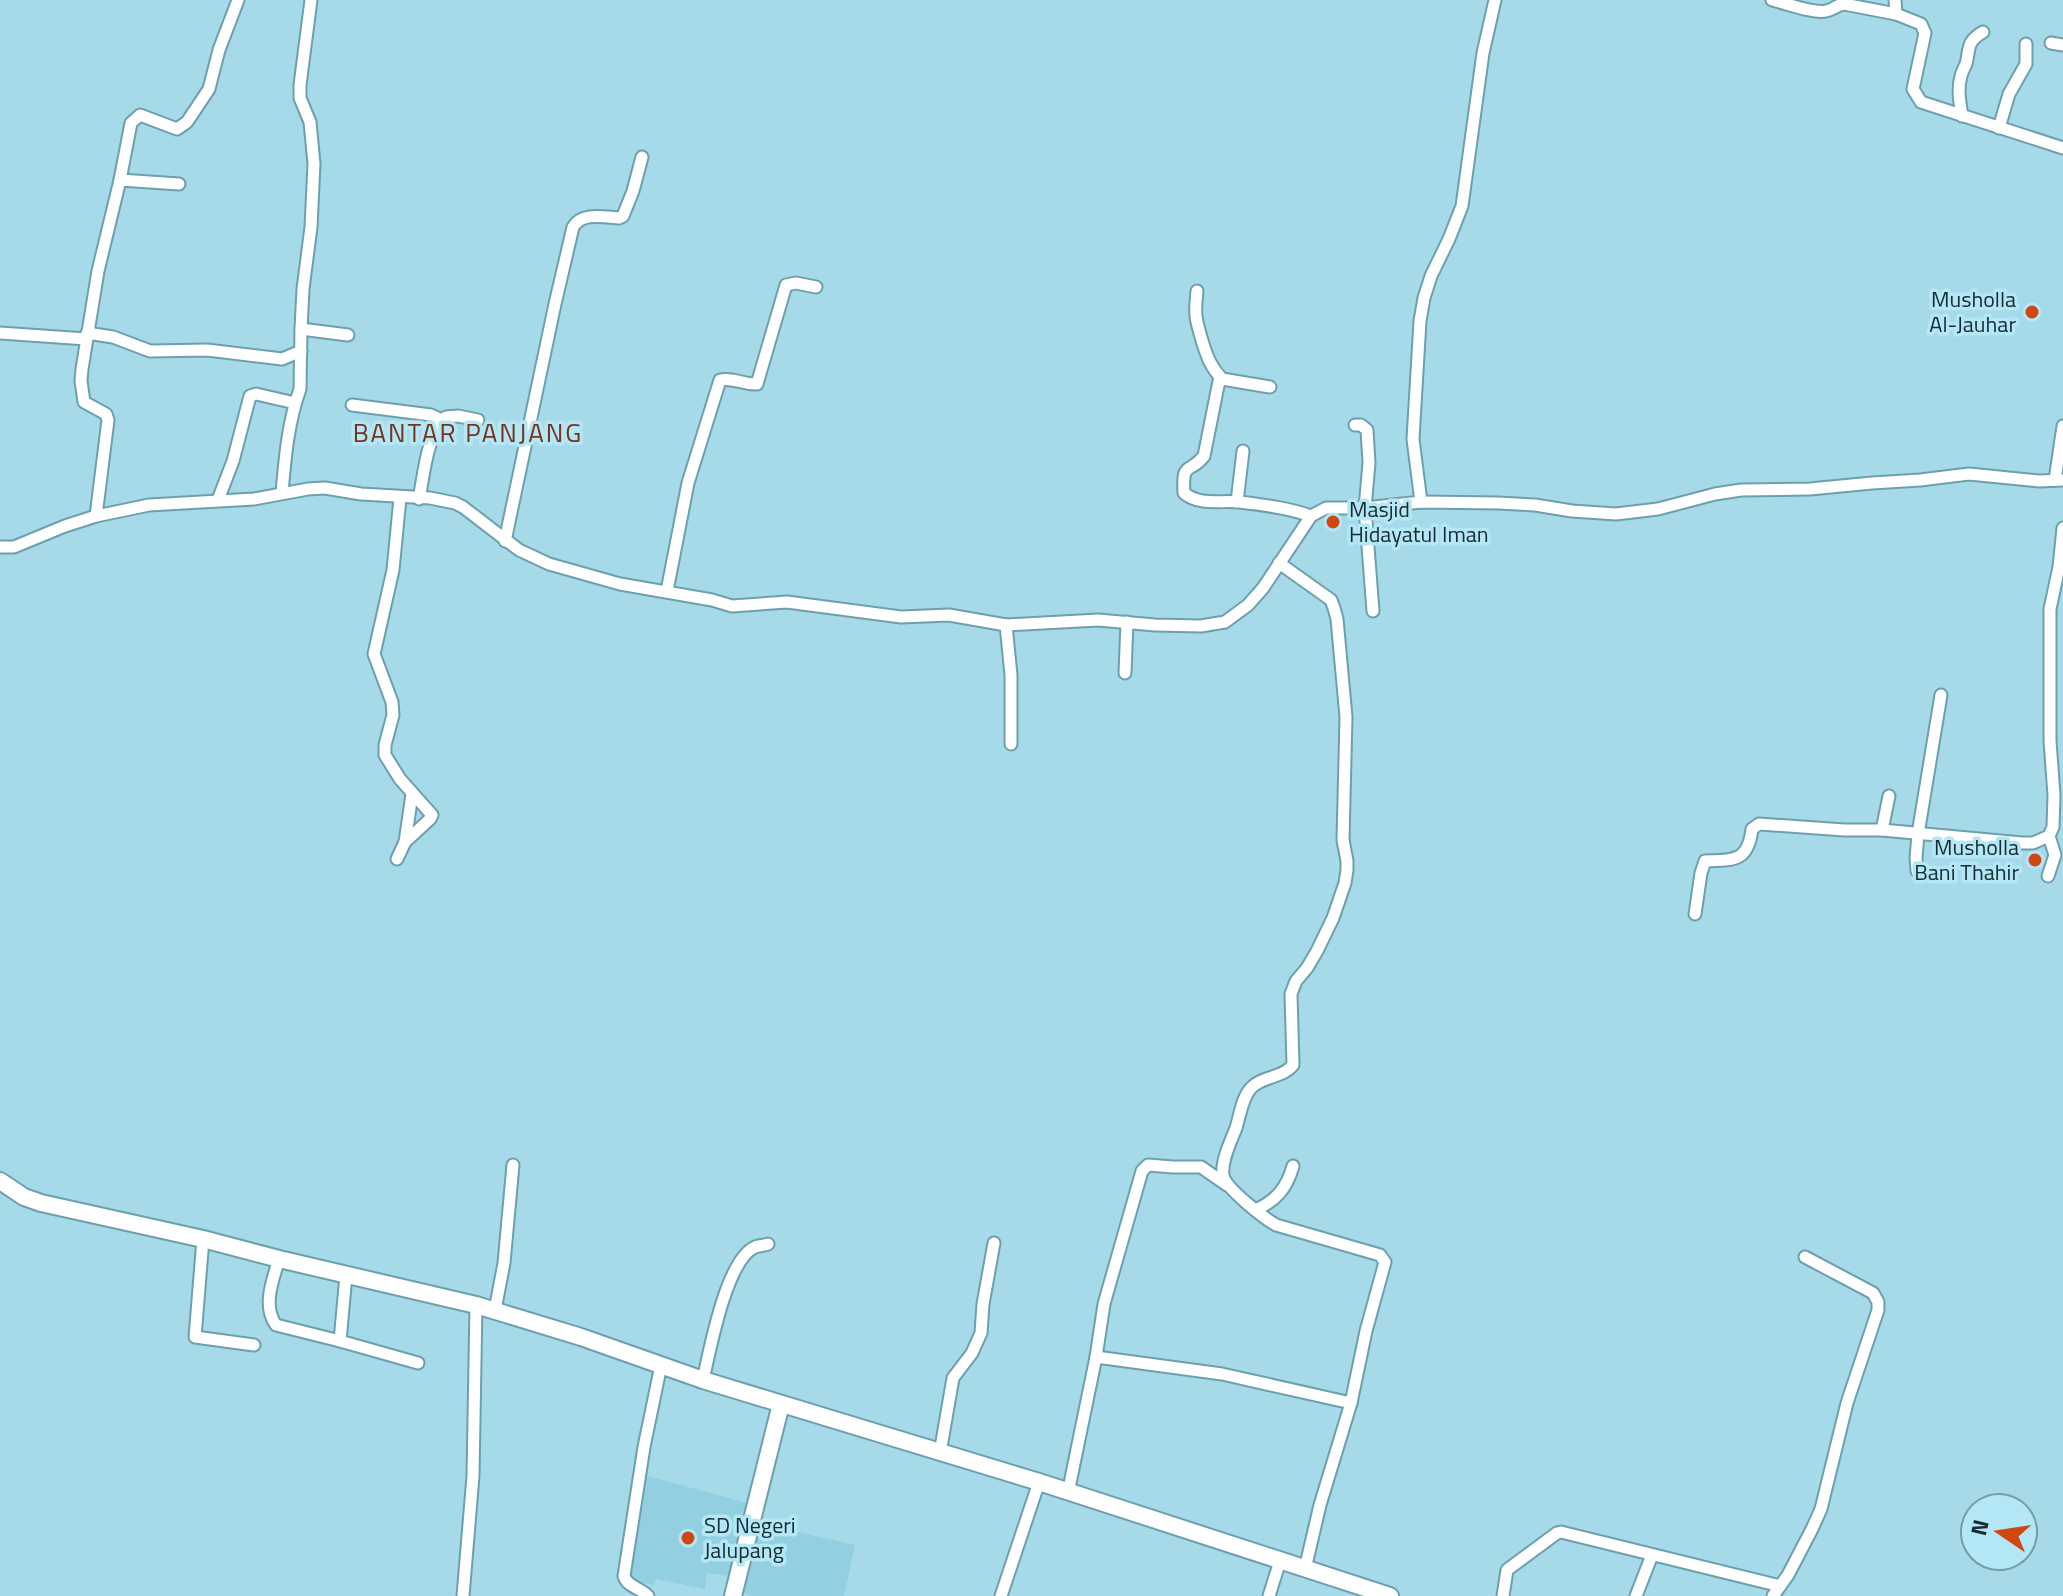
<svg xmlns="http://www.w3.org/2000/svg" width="2063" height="1596" viewBox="0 0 2063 1596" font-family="'Titillium Web',sans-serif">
	<rect width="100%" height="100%" fill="#a7dae9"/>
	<g fill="#92cfe0">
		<path d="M644,1475L747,1503L731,1576L707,1573L705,1589L656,1579L654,1585L630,1581Z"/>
		<path d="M757,1523L855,1545L844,1596H754L739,1592Z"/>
	</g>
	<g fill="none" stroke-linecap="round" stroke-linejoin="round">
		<g stroke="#6d9fad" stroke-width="15">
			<g id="street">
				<path d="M1772,0C1785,3 1814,14 1826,11C1833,10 1836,5 1844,4L1896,14L1921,24L1925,33L1913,89L1921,102L2063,148"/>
				<path d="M1895,0L1896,14"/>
				<path d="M2051,43L2063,45"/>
				<path d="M1962,116C1960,102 1957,90 1961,76C1962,72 1964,68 1966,64C1970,48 1966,42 1983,32"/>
				<path d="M1999,128L2009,94L2026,64V44"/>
				<path d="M120,180L179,184"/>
				<path d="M1197,291C1194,318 1196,319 1203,344C1208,359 1211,367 1222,379"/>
				<path d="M301,329L348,335"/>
				<path d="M0,333L86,339"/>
				<path d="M87,333L113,337L150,351L207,350L282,359L301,351"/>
				<path d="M1270,387L1222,379L1219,381L1204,456C1189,475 1182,460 1184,493C1199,506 1222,500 1240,502C1264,505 1289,508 1311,516"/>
				<path d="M352,405L431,415L442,420"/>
				<path d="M1355,425H1361L1367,430L1369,463L1365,508L1373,611"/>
				<path d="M2055,480L2063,426"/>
				<path d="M282,493C285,458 288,422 300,389L301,329L303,289L311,227L314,164L310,122L300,98V85L311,0"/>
				<path d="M419,499C424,474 427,433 446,417L458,416L478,420"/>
				<path d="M218,500L233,461L250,396L256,394L295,403"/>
				<path d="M1237,502L1243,451"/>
				<path d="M1421,502L1413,439L1420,321L1424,298L1431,276L1449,239L1462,206L1483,53L1495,0"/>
				<path d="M96,516L108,420L106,414L84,402L81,381L82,369L98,271L120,180L131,123L140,115L177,129L187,122L209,89L219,50L238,0"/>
				<path d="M505,541L555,304L573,227C582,212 603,217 619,218L623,216L633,191L642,157"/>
				<path d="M0,547H14L65,526L96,516L149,505L254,499L308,489L325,488L361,494L430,498L455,503L463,507L519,550L549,564L620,584L712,600L732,606L787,602L901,617L949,615L1006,625L1098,620L1155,625L1201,626L1225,622L1248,605L1263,588L1311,516L1326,508H1365L1421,502L1498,503L1535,505L1572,511L1616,514L1658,509L1715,494L1741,490L1810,489L1872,483L1920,480L1969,474L2039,481L2063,480"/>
				<path d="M1279,563L1331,600L1334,608L1337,619L1346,717L1343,840L1347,861V870L1345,883L1333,918L1317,951L1307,968L1296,981L1291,994L1293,1065C1283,1078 1262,1076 1251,1088C1242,1098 1240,1115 1236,1128C1231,1141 1221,1161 1223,1175C1225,1188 1264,1218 1276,1225L1380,1255L1385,1262L1366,1331L1351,1403L1320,1505L1305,1569"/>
				<path d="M667,591L688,483L720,380C732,377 745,385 757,384L786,285L796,283L816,287"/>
				<path d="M1006,625L1011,675V744"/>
				<path d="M1125,673L1127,622"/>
				<path d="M1882,830L1889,796"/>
				<path d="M405,842L412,794"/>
				<path d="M397,859L405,842L430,819L432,815L400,779L385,755V745L393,715L392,702L374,654L393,570L400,498"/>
				<path d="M1917,871L1916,858L1918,834L1941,695"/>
				<path d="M2048,876L2055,855L2049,836"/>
				<path d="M1695,914L1701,873L1705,861C1734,860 1748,862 1752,829L1759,824L1844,830H1882L2022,843H2033L2049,836L2053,827L2054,795L2050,741V609L2059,567L2063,528"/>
				<path d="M1255,1210C1276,1201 1287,1188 1293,1166"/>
				<path d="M203,1239L195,1337L254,1345"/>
				<path d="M279,1259C273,1279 262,1306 276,1325L340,1341L346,1275"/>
				<path d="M495,1310L504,1263L513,1165"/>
				<path d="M340,1341L418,1363"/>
				<path d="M1096,1357L1222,1374L1351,1403"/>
				<path d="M703,1380C710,1350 726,1260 755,1247C757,1246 766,1245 768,1244"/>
				<path d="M940,1453L953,1378L972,1353L981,1333L983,1304L994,1243"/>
				<path d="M1068,1493L1096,1357L1104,1304L1142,1171L1148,1165L1173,1167H1201L1227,1185"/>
				<path d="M463,1596L473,1476L476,1305"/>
				<path d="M648,1596C641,1588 627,1587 624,1576L644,1447L661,1365"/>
				<path d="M1001,1596L1039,1482"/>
				<path d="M1269,1596L1280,1561"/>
				<path d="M1503,1596L1507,1570L1557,1533L1561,1532L1780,1586"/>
				<path d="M1636,1596L1652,1555"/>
				<path d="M1773,1596L1788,1575L1812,1529L1821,1509L1847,1403L1878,1310V1302L1873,1293L1805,1257"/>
			</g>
		</g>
		<g stroke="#6d9fad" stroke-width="20">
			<g id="secondary">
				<path d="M0,1181L24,1197L41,1203L203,1239L279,1259L476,1305L581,1337L703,1380L1039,1482L1390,1596"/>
				<path d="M733,1596L781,1404"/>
			</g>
		</g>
		<use href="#street" stroke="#fff" stroke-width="11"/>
		<use href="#secondary" stroke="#fff" stroke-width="16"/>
	</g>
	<g fill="#cf4813" stroke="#b3e7f6" stroke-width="3">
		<circle cx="2032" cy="312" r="8"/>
		<circle cx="1333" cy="522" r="8"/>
		<circle cx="2035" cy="860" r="8"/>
		<circle cx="688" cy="1538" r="8"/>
	</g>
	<g text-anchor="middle" stroke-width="7" stroke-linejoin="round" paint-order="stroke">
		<g font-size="22" fill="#172b31" stroke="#b3e7f6" text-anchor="end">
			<text x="2016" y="307">Musholla<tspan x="2016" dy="25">Al-Jauhar</tspan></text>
			<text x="1349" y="517" text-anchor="start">Masjid<tspan x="1349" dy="25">Hidayatul Iman</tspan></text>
			<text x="2019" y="855">Musholla<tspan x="2019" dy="25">Bani Thahir</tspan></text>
			<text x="704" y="1533" text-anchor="start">SD Negeri<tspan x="704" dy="25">Jalupang</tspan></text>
		</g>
		<g font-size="26" letter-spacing="2" fill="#76331d" stroke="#b3e7f6">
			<text x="468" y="442">BANTAR PANJANG</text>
		</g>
	</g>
	<g transform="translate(1999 1532) rotate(283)"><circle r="38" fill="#b3e7f6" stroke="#759ca7" stroke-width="2"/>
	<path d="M0-6L14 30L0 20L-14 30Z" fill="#cf4813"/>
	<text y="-12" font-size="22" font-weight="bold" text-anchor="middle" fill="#172b31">N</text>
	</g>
</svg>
